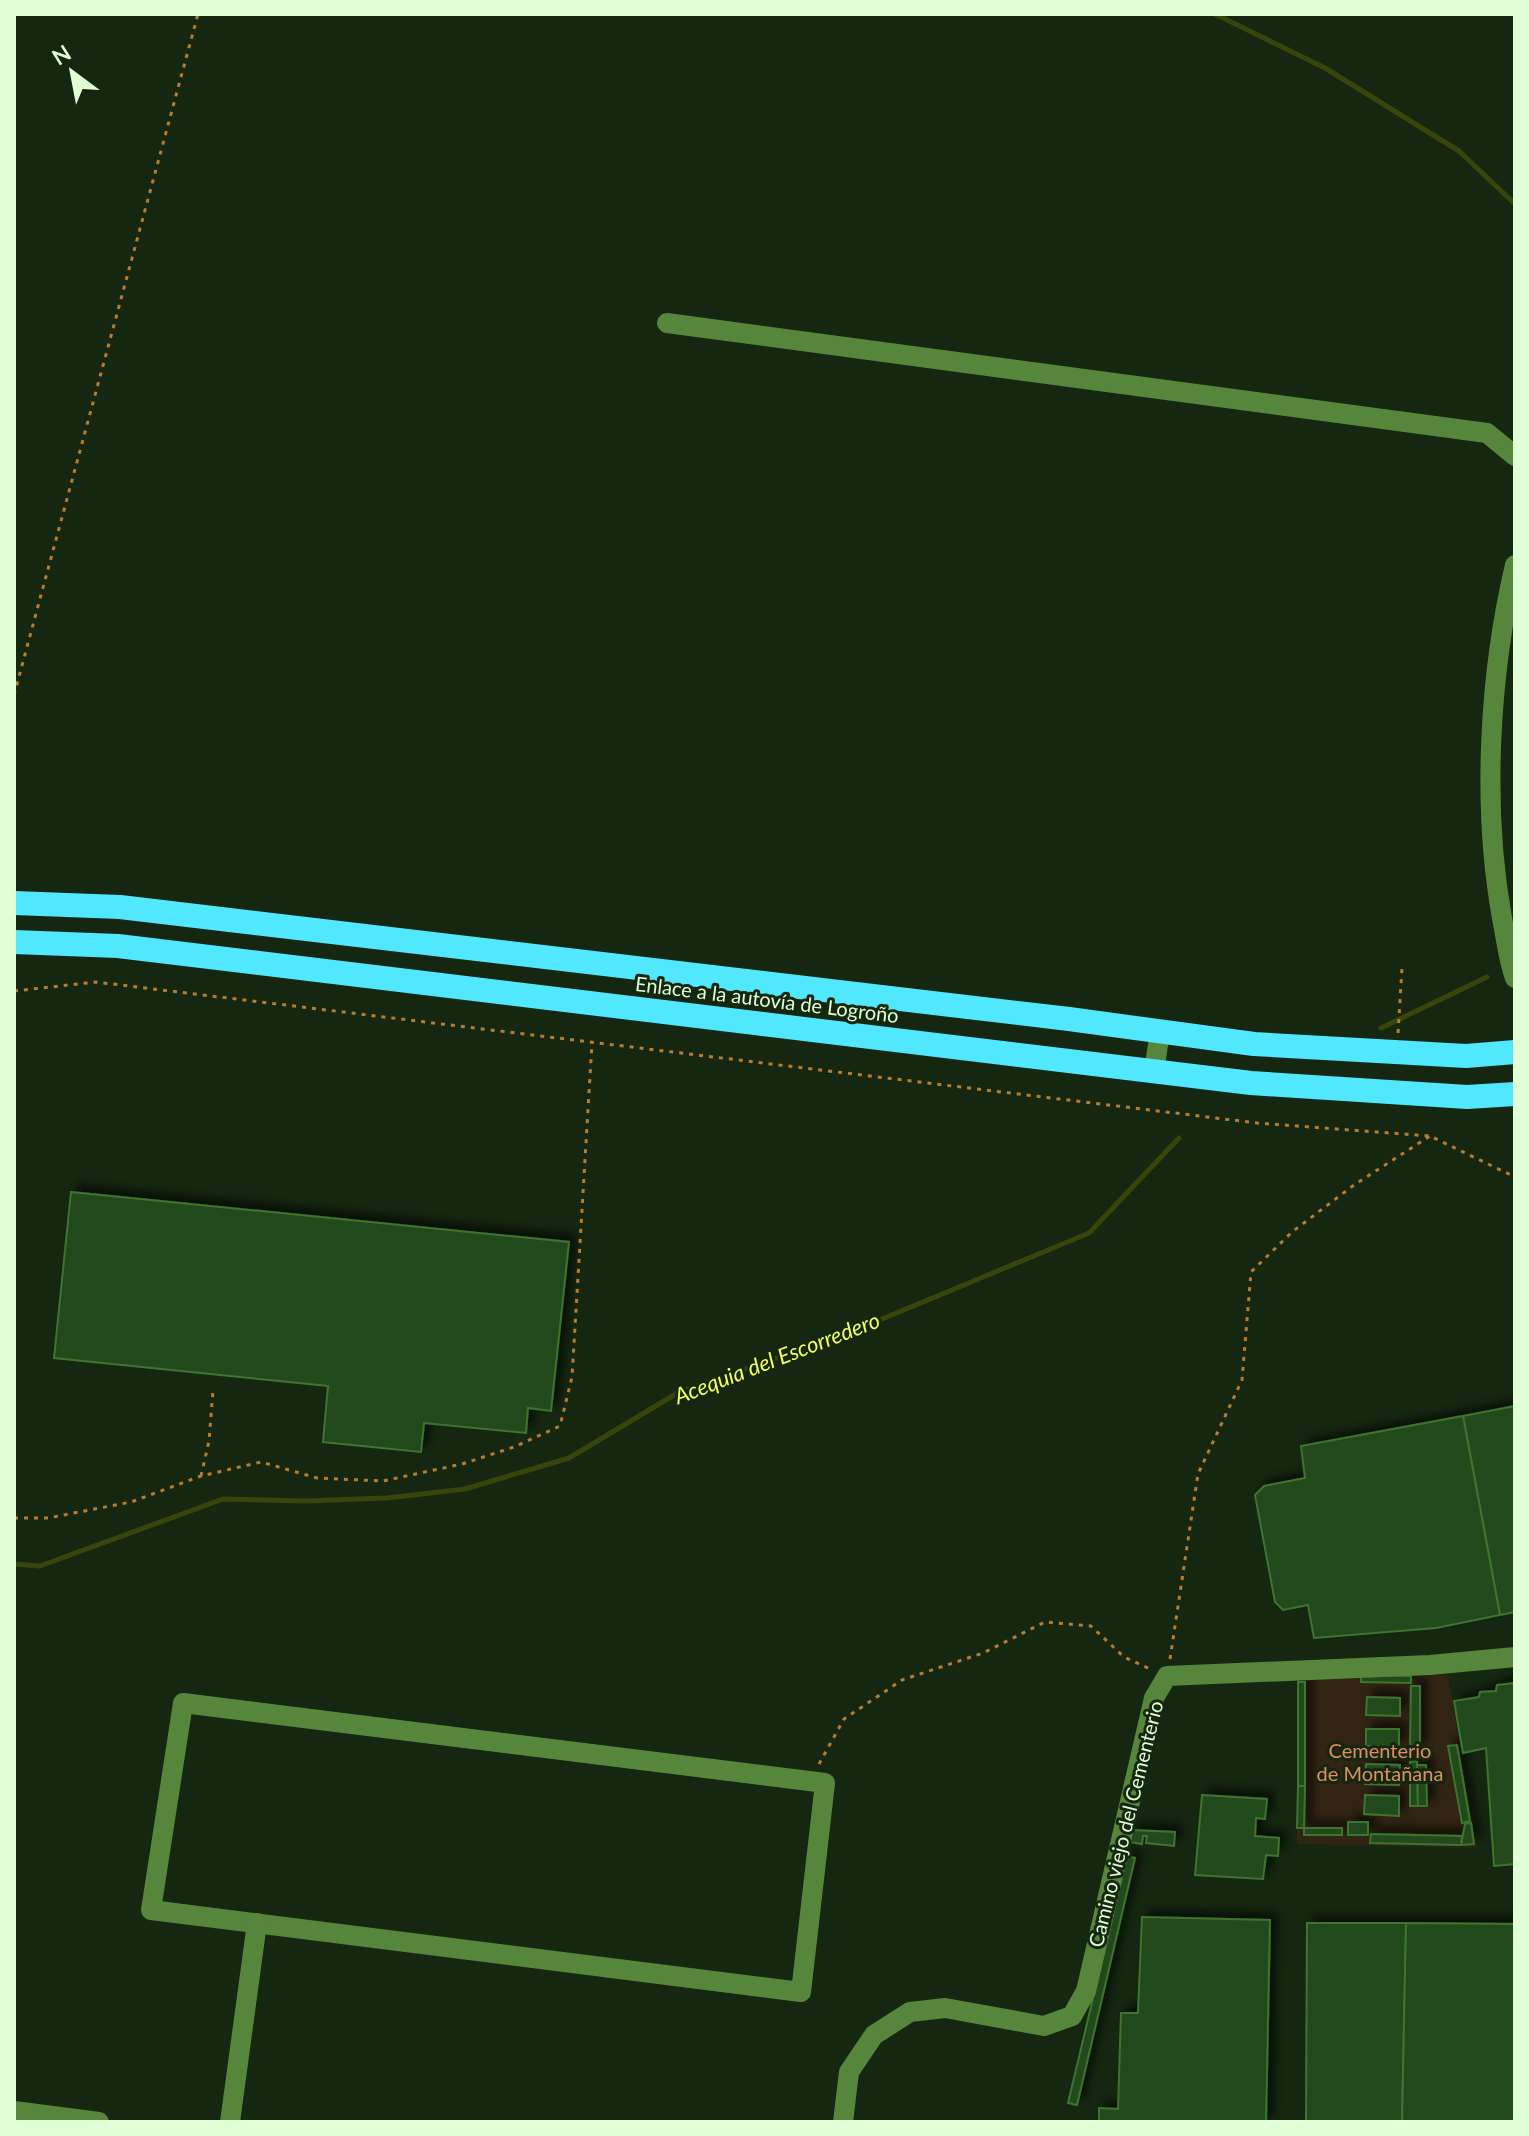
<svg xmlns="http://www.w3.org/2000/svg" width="1529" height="2136" viewBox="0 0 1529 2136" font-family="Lato,sans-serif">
	<defs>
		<filter id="shadow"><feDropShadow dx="7" dy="-7" stdDeviation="4" flood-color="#0009"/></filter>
	</defs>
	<rect width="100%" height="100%" fill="#152710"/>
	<path fill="#312413" d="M1298,1675H1448L1477,1848L1297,1844Z"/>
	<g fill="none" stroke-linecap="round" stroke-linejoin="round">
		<g stroke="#37450a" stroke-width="5">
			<path d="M1215,14L1325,68L1459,151L1515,204"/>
			<path d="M1381,1028L1487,977"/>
			<path d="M14,1564L40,1566L223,1499L305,1501L387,1498L465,1489L569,1458L679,1392L846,1334L1089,1233L1179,1138"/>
		</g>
	</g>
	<g fill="#24481c" stroke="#3c742e" stroke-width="2" filter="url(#shadow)">
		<path d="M71,1192L569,1242L551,1411L528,1408L526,1433L424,1423L421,1452L323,1442L328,1386L54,1358Z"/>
		<path d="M1515,1406V1612L1500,1615L1463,1416Z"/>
		<path d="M1463,1416L1500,1615L1436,1628L1314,1638L1308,1605L1283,1610L1275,1602L1255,1495L1264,1486L1305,1478L1301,1446Z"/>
		<path d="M1361,1675L1411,1676V1683L1361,1682Z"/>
		<rect x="1298" y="1682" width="7" height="104"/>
		<path d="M1515,1683V1864L1494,1866L1486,1748L1463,1753L1454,1701L1479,1697L1480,1692L1496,1691L1497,1685Z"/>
		<path d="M1411,1686H1420V1749H1410Z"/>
		<path d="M1367,1697L1400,1698V1716L1366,1715Z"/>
		<rect x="1366" y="1729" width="33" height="17"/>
		<path d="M1457,1745L1470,1821L1462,1823L1448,1746Z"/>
		<path d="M1417,1761L1418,1806H1410V1762Z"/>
		<path d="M1366,1764L1400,1765L1399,1785L1365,1784Z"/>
		<path d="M1417,1765H1426L1427,1806H1418Z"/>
		<path d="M1298,1786H1305L1304,1828H1297Z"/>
		<path d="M1202,1795L1267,1799L1265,1819L1256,1818L1255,1836L1279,1838L1278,1856L1266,1855L1263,1879L1195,1875Z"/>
		<path d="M1365,1795L1399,1796V1816L1364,1814Z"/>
		<rect x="1348" y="1822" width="20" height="13"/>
		<path d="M1471,1823L1474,1844L1461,1845L1465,1824Z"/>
		<rect x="1304" y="1828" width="38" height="7"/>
		<path d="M1132,1830L1175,1832L1174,1846L1146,1843L1147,1836H1143L1142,1844L1130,1842Z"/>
		<path d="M1371,1834L1462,1836L1461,1845L1370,1843Z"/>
		<path d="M1127,1856L1135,1858L1077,2105L1068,2103Z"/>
		<path d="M1142,1917L1270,1920L1266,2122H1099V2108L1118,2109L1121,2013H1138Z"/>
		<path d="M1307,1923H1406L1402,2122H1306Z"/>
		<path d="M1406,1923L1515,1924V2122H1402Z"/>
	</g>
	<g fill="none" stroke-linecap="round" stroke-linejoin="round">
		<g stroke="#b97b30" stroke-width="3" stroke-dasharray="4 6" stroke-linecap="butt">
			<path d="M14,695L198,14"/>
			<path d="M14,991L96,982L1257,1123L1430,1136L1515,1177"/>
			<path d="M1398,1033L1402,968"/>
			<path d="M201,1476L209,1441L213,1390"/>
			<path d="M14,1518H48L131,1502L201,1476L261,1462L317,1478L383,1481L462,1464L514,1447L560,1426L572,1377L592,1043"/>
			<path d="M1170,1659L1198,1474L1242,1380L1251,1272L1292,1232L1354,1185L1430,1136"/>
			<path d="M819,1764L844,1719L902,1680L983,1653L1045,1622L1091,1626L1124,1657L1150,1669"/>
		</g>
		<g stroke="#56863b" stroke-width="20">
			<path d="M667,323L1487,433L1515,456"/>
			<path d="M1515,565C1489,675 1482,807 1502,918C1506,938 1508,959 1515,978"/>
			<path d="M1154,1072L1160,1031"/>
			<path d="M183,1703L825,1783L801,1992L151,1910Z"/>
			<path d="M14,2111L99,2122"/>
			<path d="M230,2122L257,1923"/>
			<path d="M843,2122L849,2072L874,2035L910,2012L945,2008L1044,2026L1072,2016L1086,1991L1154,1698L1167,1676L1430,1665L1515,1657"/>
		</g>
		<g stroke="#51e8fe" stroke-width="24">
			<path d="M14,903L120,907L1069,1019L1254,1044L1466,1056L1515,1052"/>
			<path d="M14,942L118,946L1251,1083L1467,1097L1515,1094"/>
		</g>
	</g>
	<g text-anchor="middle" stroke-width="6" stroke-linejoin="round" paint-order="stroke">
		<g font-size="20" fill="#e1ffd6" stroke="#152710">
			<text transform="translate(767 1000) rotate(7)" y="7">Enlace a la autovía de Logroño</text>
			<text transform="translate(1126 1824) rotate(-76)" y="7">Camino viejo del Cementerio</text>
		</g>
		<g font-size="20" fill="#e08e61" stroke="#152710">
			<text x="1380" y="1758">Cementerio<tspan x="1380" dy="23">de Montañana</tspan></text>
		</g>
		<g font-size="22" font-style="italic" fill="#f4fe64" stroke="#152710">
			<text transform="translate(777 1358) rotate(-21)" y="8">Acequia del Escorredero</text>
		</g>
	</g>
	<rect width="1529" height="2136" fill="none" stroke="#e1ffd6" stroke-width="32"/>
	<g transform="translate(72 72) rotate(328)" stroke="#152710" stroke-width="6" paint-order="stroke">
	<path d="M0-6L14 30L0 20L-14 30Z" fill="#e1ffd6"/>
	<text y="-12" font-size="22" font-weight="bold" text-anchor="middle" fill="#e1ffd6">N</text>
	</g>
</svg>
